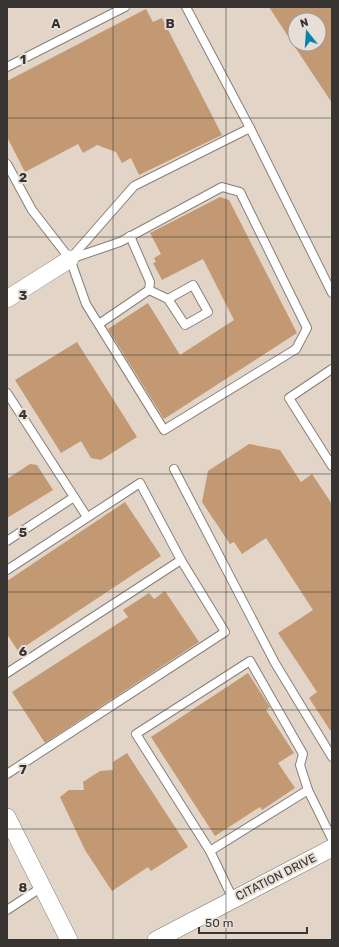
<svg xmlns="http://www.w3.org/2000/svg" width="339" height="947" viewBox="0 0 339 947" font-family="Rubik,sans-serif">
	<rect width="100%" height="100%" fill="#e7dfd7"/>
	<path fill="#e2d4c7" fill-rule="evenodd" d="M7,7H332V940H7ZM295,20H319V44H295Z"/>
	<g fill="#c29972" fill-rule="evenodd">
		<path d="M269,7H332V103L295,47ZM295,20H319V44H295Z"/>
		<path d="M146,9L153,22L162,18L222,135L139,175L131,158L122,163L116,152L97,145L83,153L78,144L25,172L7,137V81Z"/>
		<path d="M220,197L229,200L297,333L164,419L108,329L148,303L180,355L234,320L203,259L162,280L153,263L156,262L154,258L161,254L150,233Z"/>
		<path d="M77,342L137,437L101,460L91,458L81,441L61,453L15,380Z"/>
		<path d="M249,444L280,450L301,482L312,474L332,504V733L309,698L317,692L278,633L313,610L266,538L242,554L234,542L230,544L202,502L208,471Z"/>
		<path d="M30,464L37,465L53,490L7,518V479Z"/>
		<path d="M125,502L161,556L18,651L7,634V581Z"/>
		<path d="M165,591L199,642L45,743L12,692L128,617L123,610L149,593L154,599Z"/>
		<path d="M248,673L270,707L266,710L294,753L278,763L295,788L262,810L260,807L215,836L151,737Z"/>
		<path d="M127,753L188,847L151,871L148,867L112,891L85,850L60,797L69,790H84L83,782L100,771L113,770V762Z"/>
	</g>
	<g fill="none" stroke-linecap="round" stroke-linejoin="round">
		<g stroke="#878079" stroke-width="10">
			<g id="lane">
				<path d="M186,7L250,128"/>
				<path d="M7,67L125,7"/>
				<path d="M7,164L32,210L70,259L86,304L164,430L296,349L307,328L240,192L222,187L120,242L70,259"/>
				<path d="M71,258L134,186L250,128L332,293"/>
				<path d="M149,290L168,299L193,285L208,312L185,325L168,299"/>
				<path d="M99,324L149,290L150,282L130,236"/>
				<path d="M332,369L289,398L332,466"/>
				<path d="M7,393L87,517"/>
				<path d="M174,469L275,663L332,757"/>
				<path d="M7,541L74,497"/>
				<path d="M7,570L140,483L181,560L225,632L7,774"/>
				<path d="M7,673L181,560"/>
				<path d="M210,851L136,734L250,661L303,754L300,765L308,790"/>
				<path d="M233,899L210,851L308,790L332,839"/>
				<path d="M7,910L42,887"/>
			</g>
		</g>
		<g stroke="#878079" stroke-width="18">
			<g id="street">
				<path d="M7,299L70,259"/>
				<path d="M7,817L69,940"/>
				<path d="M156,940L332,848"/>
			</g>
		</g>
		<use href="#lane" stroke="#fff" stroke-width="8"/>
		<use href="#street" stroke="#fff" stroke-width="17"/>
	</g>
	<path fill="none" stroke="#373431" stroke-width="1" stroke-opacity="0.55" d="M113,7V940M226,7V940M7,118H332M7,237H332M7,355H332M7,474H332M7,592H332M7,710H332M7,829H332"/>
	<g text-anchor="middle" stroke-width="4" stroke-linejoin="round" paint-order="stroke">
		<g font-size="12" fill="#373431" stroke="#e7dfd7">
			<text transform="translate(276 877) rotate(-27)" y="4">CITATION DRIVE</text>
		</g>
	</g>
	<g font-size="13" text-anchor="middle" font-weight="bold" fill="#373431" stroke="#e7dfd7" stroke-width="4" stroke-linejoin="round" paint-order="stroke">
		<text x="56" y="28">A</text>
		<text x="170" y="28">B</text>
		<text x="23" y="64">1</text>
		<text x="23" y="182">2</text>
		<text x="23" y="300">3</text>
		<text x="23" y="419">4</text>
		<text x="23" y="537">5</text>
		<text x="23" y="656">6</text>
		<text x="23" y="774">7</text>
		<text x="23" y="892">8</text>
	</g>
	<rect width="339" height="947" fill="none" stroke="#373431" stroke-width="16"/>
	<g transform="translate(307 32) rotate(343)"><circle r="19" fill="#e7dfd7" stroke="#a19b95"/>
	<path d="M0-3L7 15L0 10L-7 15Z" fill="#0884a8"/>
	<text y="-6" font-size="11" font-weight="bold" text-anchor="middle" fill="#373431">N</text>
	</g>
	<path d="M199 927v6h108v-6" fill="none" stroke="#373431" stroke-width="2"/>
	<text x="205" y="927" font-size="12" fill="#373431" stroke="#e7dfd7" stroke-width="3" paint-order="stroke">50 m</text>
</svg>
